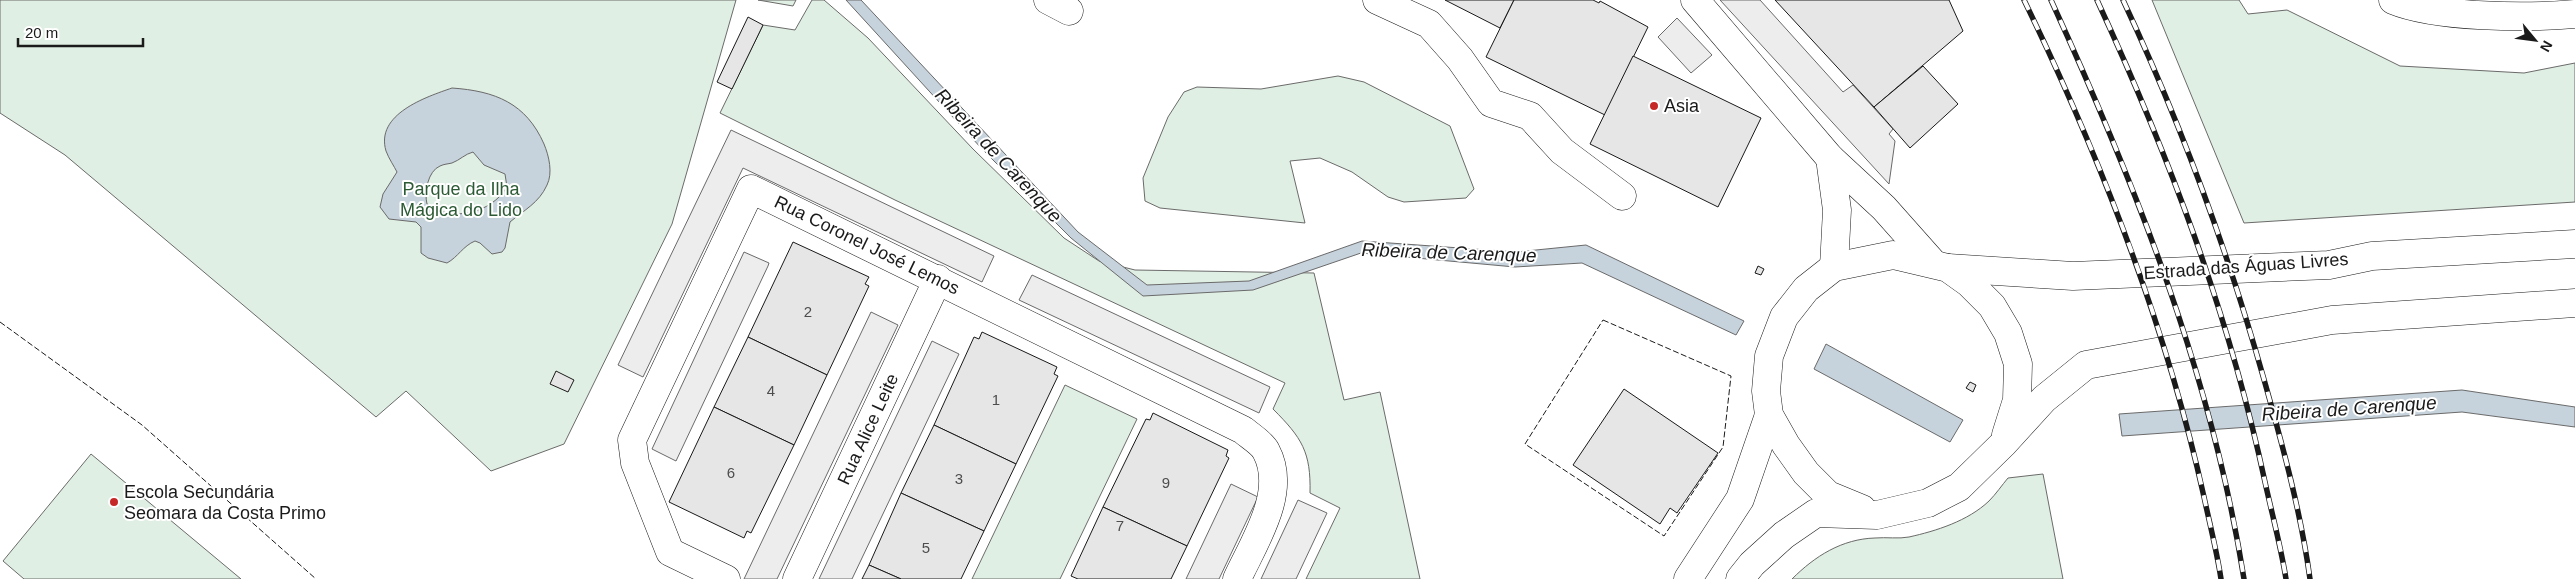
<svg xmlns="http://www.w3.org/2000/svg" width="2575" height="579" viewBox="0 0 2575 579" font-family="Helvetica,sans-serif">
	<rect width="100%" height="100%" fill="#fff"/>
	<g fill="#e0efe3" stroke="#6a6a6a">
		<polygon points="0,0 736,0 672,224 564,444 491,471 406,391 376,417 65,155 0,113"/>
		<polygon points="758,0 796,0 793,6"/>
		<path d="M812,0h12l44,38 105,111 91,89 35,23 36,9 179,3 30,127 36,-8 40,187h-114l34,-71 -30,-15c1,-41 -8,-55 -37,-84l12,-26 -390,-183 -175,-87 43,-88 32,5z"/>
		<polygon points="2152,0 2239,0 2248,14 2287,10 2400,66 2524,73 2575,63 2575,202 2244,223"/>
		<polygon points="1338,76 1364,82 1450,126 1474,189 1466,198 1404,202 1388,197 1352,172 1320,158 1290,161 1305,223 1160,208 1145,201 1143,178 1168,117 1184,92 1197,87 1261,89"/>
		<polygon points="1065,385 1137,419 1060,579 972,579"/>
		<polygon points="91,454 241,579 24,579 3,561"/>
		<path d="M2043,474l20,105h-271c23,-23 50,-40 83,-41 11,-1 24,1 34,-1 27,-6 59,-16 80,-36 7,-7 13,-16 19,-23z"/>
	</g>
	<g fill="#ededed" stroke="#6a6a6a">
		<polygon points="1720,0 1760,0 1843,92 1853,85 1893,129 1889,134 1895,141 1889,184"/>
		<polygon points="1677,18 1712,55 1691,73 1658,37"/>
		<polygon points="731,130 994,256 982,282 743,168 643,377 618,365"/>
		<polygon points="744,252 769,263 768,266 676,461 652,449"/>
		<polygon points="1032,275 1270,387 1259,413 1019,300"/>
		<polygon points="871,312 898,325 777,579 744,579"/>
		<polygon points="932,341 959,354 852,579 819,579"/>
		<polygon points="1231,484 1258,497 1219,579 1186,579"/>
		<polygon points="1298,500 1327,513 1296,579 1261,579"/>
	</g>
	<g fill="#c6d2dc" stroke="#6a6a6a" fill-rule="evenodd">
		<polygon points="846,0 861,0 1078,232 1147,285 1249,281 1362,241 1516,252 1586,245 1744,321 1736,335 1582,263 1515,267 1361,253 1253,290 1143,296 1071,238 982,149"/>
		<path d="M452,88c43,3 74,15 92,56 5,12 9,29 3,41 -8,18 -23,25 -37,37l-5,26 -3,4 -10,2 -12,-11 -5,-2c-12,5 -17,16 -28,22l-19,-5 -7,-5v-26l-5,-5 -27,-3 -9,-12 3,-13 14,-22c-3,-6 -8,-13 -11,-21 -11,-37 40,-54 66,-63zM473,152l11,13 21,9 2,13c-16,26 -54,36 -80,17 -3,-12 1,-33 13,-38 4,-2 8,-2 12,-3 8,-3 13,-9 21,-11z"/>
		<polygon points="1826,344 1963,420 1950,442 1814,369"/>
		<polygon points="2462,390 2575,407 2575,427 2462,412 2122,436 2119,414"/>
	</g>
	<g fill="#e6e6e6" stroke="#1a1a1a">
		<polygon points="1445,0 1514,0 1500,28"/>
		<polygon points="1514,0 1593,0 1599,3 1600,1 1648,27 1605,115 1486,57"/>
		<polygon points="1775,0 1949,0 1963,31 1874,107"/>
		<polygon points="748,17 763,25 732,89 717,82"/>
		<polygon points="1633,56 1761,118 1718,207 1590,144"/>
		<polygon points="1923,66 1958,104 1910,148 1874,107"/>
		<polygon points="793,242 869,277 865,284 869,286 827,375 748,337"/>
		<polygon points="1758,266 1764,269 1761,275 1755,273"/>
		<polygon points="982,332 1057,367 1054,374 1058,376 1016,464 934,425 974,337 979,339"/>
		<polygon points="748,337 827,375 794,445 714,407"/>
		<polygon points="556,371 574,380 568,392 550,384"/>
		<polygon points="1970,382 1976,385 1973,392 1966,388"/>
		<polygon points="1624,389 1718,453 1677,513 1670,508 1660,524 1573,465"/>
		<polygon points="714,407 794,445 751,533 747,531 744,538 669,502"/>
		<polygon points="1153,413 1228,450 1226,456 1229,458 1187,546 1103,507 1146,419 1150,420"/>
		<polygon points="934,425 1016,464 984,531 901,493"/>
		<polygon points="901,493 984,531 961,579 901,579 869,565"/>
		<polygon points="1103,507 1187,546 1171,579 1078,579 1071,576"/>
		<polygon points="869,565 901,579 862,579"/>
	</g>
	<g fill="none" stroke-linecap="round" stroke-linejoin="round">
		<g stroke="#1a1a1a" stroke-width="29">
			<g id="minor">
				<polyline points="1048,0 1069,11"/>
				<polyline points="1377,0 1429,24 1460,59 1491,103 1530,116 1562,151 1622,196"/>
				<polyline points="1695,0 1830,158 1884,208 1932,262"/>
				<path d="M2393,0c43,18 135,18 182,14"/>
				<polyline points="1830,158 1837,210 1834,267"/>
				<polyline points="1948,268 2073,276 2329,265 2372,256 2575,244"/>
				<polyline points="1862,509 1828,495 1806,473 1786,445 1769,415 1766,391 1769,356 1784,317 1806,289 1834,267 1893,255 1948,268 1969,283 1992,306 2008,333 2018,364 2017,400 2006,435"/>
				<path d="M726,579l-56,-27 -35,-89 -3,-23 119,-251 492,241c7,6 19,13 23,21 22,41 -12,91 -29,128"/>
				<polyline points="797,579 938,279"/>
				<polyline points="1688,579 1740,499 1769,415"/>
				<polyline points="1740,579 1752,564 1784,535 1816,513 1877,515 1928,503 1959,487 2003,444 2044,399 2086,365 2332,320 2575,303"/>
			</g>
		</g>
		<use href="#minor" stroke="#fff" stroke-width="28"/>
		<g stroke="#1a1a1a" stroke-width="5.5">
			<g id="rail">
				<path d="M2024,0c77,159 142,325 180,497 6,28 13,55 17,82"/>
				<path d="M2051,0c85,186 161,376 193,579"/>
				<path d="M2097,0c72,156 132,314 168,482 7,32 16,65 21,97"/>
				<path d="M2123,0c58,124 105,251 142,383 18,64 36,130 45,196"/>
			</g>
		</g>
		<use href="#rail" stroke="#fff" stroke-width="4" stroke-dasharray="11" stroke-linecap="butt"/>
		<g stroke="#1a1a1a" stroke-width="1" stroke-dasharray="6 2.5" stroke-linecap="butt">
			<polygon points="1603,320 1731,376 1723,447 1664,536 1525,444"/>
			<polyline points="0,322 142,425 316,579"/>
		</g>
	</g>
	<g fill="#c62828" stroke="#fff" stroke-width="2">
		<circle cx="1654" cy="106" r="5"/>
		<circle cx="114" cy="502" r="5"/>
	</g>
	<g text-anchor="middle" stroke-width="4" stroke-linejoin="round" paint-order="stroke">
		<g font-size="15" fill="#4d4d4d">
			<text x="808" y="317">2</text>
			<text x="771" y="396">4</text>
			<text x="996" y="405">1</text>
			<text x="731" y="478">6</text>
			<text x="959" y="484">3</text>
			<text x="1166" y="488">9</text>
			<text x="1120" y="531">7</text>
			<text x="926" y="553">5</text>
		</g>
		<g font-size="18" fill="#1a1a1a" stroke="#fff" text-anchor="start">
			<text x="1664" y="112">Asia</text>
			<text x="124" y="498">Escola Secundária<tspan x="124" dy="21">Seomara da Costa Primo</tspan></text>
		</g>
		<g font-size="18" fill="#2b5a34" stroke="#fff">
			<text x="461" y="195">Parque da Ilha<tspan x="461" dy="21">Mágica do Lido</tspan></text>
		</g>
		<g font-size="18" fill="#1a1a1a" stroke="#fff">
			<text transform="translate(867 245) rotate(26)" y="6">Rua Coronel José Lemos</text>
			<text transform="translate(2246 266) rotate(-4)" y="6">Estrada das Águas Livres</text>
			<text transform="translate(868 429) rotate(-65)" y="6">Rua Alice Leite</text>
		</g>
		<g font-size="19" font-style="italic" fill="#1a1a1a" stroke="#fff">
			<text transform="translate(999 155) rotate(47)" y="7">Ribeira de Carenque</text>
			<text transform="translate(1449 252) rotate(2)" y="7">Ribeira de Carenque</text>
			<text transform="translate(2349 408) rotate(-4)" y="7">Ribeira de Carenque</text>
		</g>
	</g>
	<g transform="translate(2535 40) rotate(119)" stroke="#ffffff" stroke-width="4" paint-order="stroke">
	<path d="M0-4L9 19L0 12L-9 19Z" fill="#1a1a1a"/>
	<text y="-8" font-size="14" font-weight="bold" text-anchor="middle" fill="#1a1a1a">N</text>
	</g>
	<path d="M18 38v8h125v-8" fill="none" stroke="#1a1a1a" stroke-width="2.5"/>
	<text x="25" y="38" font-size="15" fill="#1a1a1a" stroke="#ffffff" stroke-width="4" paint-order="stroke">20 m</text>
</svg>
